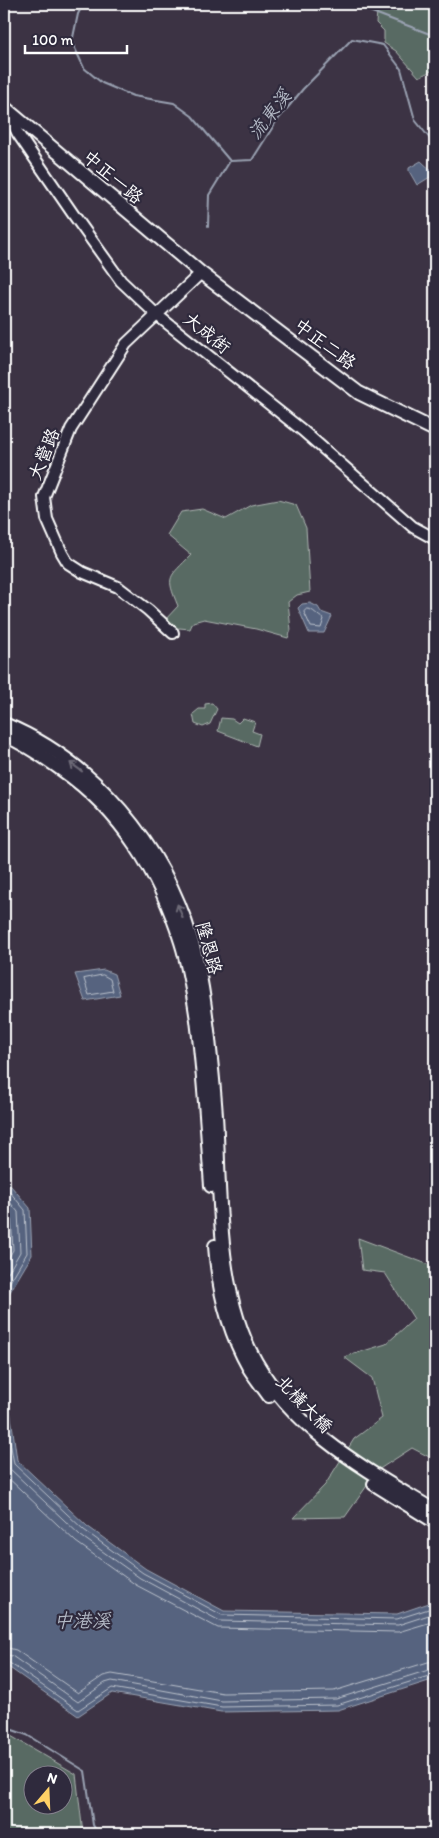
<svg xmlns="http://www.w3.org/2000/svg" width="439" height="1838" viewBox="0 0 439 1838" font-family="Itim,'LXGW WenKai TC',sans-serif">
	<rect width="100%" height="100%" fill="#3c3344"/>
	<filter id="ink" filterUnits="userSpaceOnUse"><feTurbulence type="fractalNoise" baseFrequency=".02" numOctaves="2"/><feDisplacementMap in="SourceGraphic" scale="10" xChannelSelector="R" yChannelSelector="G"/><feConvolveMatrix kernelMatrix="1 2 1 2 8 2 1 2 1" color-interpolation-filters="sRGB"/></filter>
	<g filter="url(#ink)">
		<g fill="#596b63" stroke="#acb5b1" fill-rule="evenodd">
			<polygon points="387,4 435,4 435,69 419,77 396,51 384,43 384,31 376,23 377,12"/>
			<path d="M278,500l18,5 10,23 4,64 -13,3 -9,7 3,28 -3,8 -32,-9 -52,-10 -11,3 -3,7 -11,-1 -5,3 -10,-10 14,-15c-13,-31 -9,-28 13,-51l-24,-20 14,-23 21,-3 24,10 25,-14z"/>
			<polygon points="212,703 217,709 210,724 203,727 195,724 193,714 199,709 205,709 205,704"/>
			<polygon points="221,718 232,719 238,723 243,718 255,722 252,731 260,734 257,746 218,731"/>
			<polygon points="358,1238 435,1267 435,1460 412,1448 378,1470 345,1517 293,1518 325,1485 354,1439 382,1418 372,1378 344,1357 386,1344 414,1319 385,1273 362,1270"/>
			<path d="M4,1732l72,42 7,60h-79zM32,1776h30v30h-30z"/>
		</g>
		<g fill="#56647f" stroke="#9aa2b2">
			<polygon points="421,161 435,174 417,185 409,171 409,168"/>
			<polygon points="310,603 318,607 321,612 332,616 324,633 309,633 298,608 302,604"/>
			<polygon points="104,970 114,974 120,995 85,1001 75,974"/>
			<polygon points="4,1178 30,1208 32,1255 4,1302"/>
			<polygon points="4,1366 17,1460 87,1526 146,1569 224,1611 397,1614 435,1601 435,1679 338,1710 221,1712 112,1693 78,1716 4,1664"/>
		</g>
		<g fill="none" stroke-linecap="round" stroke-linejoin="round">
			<g stroke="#bbc1cc" stroke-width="1">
				<path d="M307,609c7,0 10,7 17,10l-3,9 -10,-1 -7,-15z"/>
				<polygon points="103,975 110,979 113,991 89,995 84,979"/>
				<polyline points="4,1185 25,1210 27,1253 4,1292"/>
				<polyline points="4,1195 18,1212 20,1252 4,1280"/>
				<polyline points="4,1207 11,1216 13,1250 4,1266"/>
				<polyline points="4,1407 14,1464 84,1530 143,1573 222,1615 397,1619 435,1607"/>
				<polyline points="4,1449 6,1463 9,1468 81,1536 140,1578 220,1621 398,1625 435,1613"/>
				<polyline points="4,1474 76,1542 136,1585 218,1628 398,1632 435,1621"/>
				<polyline points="4,1647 16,1650 78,1693 103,1676 112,1674 223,1693 334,1691 428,1662 435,1661"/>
				<polyline points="4,1654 12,1656 78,1702 105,1683 112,1681 222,1701 336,1699 435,1668"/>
				<polyline points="4,1661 8,1662 78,1710 112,1688 222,1707 337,1705 435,1674"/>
			</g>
			<g stroke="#9aa2b2" stroke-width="2">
				<polyline points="83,4 78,14 72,42 84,68 102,83 133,96 174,103 192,116 230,161 252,160 276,122 303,89 352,39 383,45 401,69 415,120 435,145"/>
				<polyline points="351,4 435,36"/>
				<polyline points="208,226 209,195 230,161"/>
				<polyline points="4,1727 27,1735 85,1771 93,1825 98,1834"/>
			</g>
			<g stroke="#fff" stroke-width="14">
				<g id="minor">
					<polyline points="7,112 18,134 73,214 121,281 157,315 302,430 413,527 435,539"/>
					<polyline points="173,633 148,610 118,587 82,572 68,563 62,553 47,519 44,497 71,429 126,344 201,273"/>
				</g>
			</g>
			<g stroke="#fff" stroke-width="16">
				<g id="major">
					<polyline points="4,107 201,273 359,393 435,430"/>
					<path d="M4,724c90,37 160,122 187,215 10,33 14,67 18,100 3,32 7,64 8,96 3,72 2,163 39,227 42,72 110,107 179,149"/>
					<path d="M4,735c21,9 40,22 58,35 59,41 98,104 119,172 8,25 12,52 16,78 7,55 10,110 14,166"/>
					<path d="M215,1246c3,42 13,85 34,122 6,10 14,19 20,28"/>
					<polyline points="374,1484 435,1522"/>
				</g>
			</g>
			<use href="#minor" stroke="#2f2a3d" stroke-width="10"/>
			<use href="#major" stroke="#2f2a3d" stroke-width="12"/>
		</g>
		<defs><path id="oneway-shaft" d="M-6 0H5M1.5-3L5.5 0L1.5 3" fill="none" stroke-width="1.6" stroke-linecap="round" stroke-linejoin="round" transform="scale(1.25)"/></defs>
		<g stroke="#6d6a77">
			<use href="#oneway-shaft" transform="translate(76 767) rotate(-144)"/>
			<use href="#oneway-shaft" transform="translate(180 911) rotate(-111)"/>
		</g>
	</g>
	<g text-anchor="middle" stroke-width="4.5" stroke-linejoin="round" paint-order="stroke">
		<g font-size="18" fill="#fff" stroke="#2f2a3d">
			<text transform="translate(113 177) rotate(40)" y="6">中正一路</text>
			<text transform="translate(207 333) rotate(39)" y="6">大成街</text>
			<text transform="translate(325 344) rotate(37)" y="6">中正二路</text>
			<text transform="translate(44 454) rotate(-68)" y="6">大營路</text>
			<text transform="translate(209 948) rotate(75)" y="6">隆恩路</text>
			<text transform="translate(304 1404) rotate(46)" y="6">北橫大橋</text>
		</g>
		<g font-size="19" font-style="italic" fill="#b3b9c5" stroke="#2f2a3d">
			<text transform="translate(269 114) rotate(-52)" y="7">流東溪</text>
			<text x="82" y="1627">中港溪</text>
		</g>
	</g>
	<rect width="439" height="1838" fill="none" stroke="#2f2a3d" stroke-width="20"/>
	<rect x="10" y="10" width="419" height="1818" fill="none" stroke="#fff" stroke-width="2" filter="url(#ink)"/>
	<g transform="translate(48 1790) rotate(19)"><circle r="24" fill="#2f2a3d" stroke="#827f8b"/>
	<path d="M0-4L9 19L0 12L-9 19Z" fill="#ffd166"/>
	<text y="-8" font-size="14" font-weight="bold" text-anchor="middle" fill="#ffffff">N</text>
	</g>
	<path d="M25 45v8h102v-8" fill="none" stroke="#ffffff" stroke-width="2.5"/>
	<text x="32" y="45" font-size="15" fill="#ffffff" stroke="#2f2a3d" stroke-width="4" paint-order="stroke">100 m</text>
</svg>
